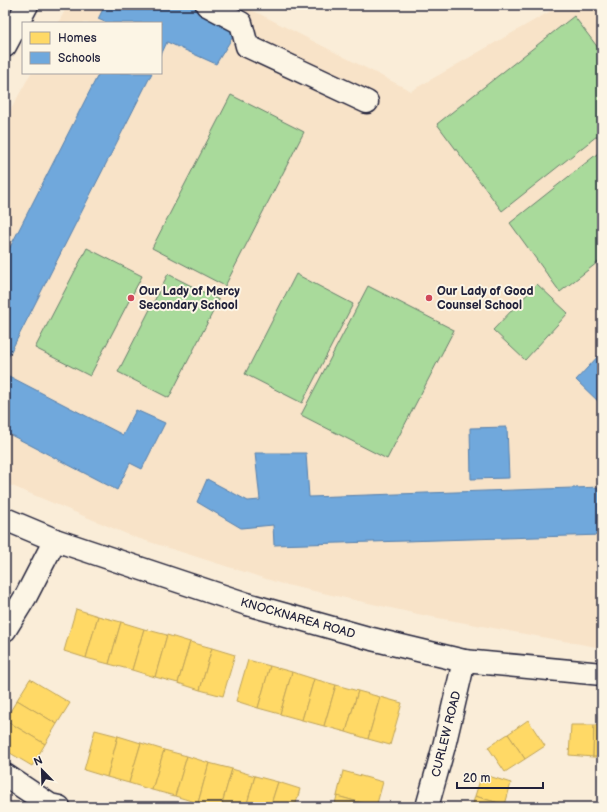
<svg xmlns="http://www.w3.org/2000/svg" width="607" height="812" viewBox="0 0 607 812" font-family="'Balsamiq Sans',sans-serif">
	<rect width="100%" height="100%" fill="#faedd8"/>
	<filter id="ink" filterUnits="userSpaceOnUse"><feTurbulence type="fractalNoise" baseFrequency=".025" numOctaves="2"/><feDisplacementMap in="SourceGraphic" scale="8" xChannelSelector="R" yChannelSelector="G"/><feConvolveMatrix kernelMatrix="1 2 1 2 8 2 1 2 1" color-interpolation-filters="sRGB"/></filter>
	<g filter="url(#ink)">
		<polygon fill="#f8e3c8" points="68,5 242,5 411,91 561,5 602,5 602,648 427,616 282,584 134,537 5,483 5,120 31,73 161,73 161,23 58,23"/>
		<g fill="#a9da9b" stroke="#667e6b">
			<polygon points="574,16 602,53 602,132 502,211 437,124"/>
			<polygon points="231,95 304,132 225,286 152,248"/>
			<polygon points="602,150 602,259 560,292 510,223"/>
			<polygon points="87,248 142,276 90,376 35,348"/>
			<polygon points="168,274 219,300 169,398 118,372"/>
			<polygon points="296,274 353,304 302,403 245,374"/>
			<polygon points="537,284 568,313 525,360 493,330"/>
			<polygon points="368,286 454,330 387,459 301,415"/>
		</g>
		<g fill="#ffd966" stroke="#bda259">
			<polygon points="76,609 98,616 86,658 64,651"/>
			<polygon points="98,616 121,622 109,664 86,658"/>
			<polygon points="121,622 144,629 132,670 109,664"/>
			<polygon points="144,629 167,635 155,677 132,670"/>
			<polygon points="167,635 190,642 178,683 155,677"/>
			<polygon points="190,642 212,648 200,690 178,683"/>
			<polygon points="212,648 235,655 223,696 200,690"/>
			<polygon points="248,660 270,666 258,708 236,701"/>
			<polygon points="270,666 292,672 280,714 258,708"/>
			<polygon points="292,672 314,679 302,720 280,714"/>
			<polygon points="30,679 70,703 57,724 17,700"/>
			<polygon points="314,679 336,685 324,726 302,720"/>
			<polygon points="336,685 358,691 346,732 324,726"/>
			<polygon points="358,691 380,697 368,739 346,732"/>
			<polygon points="380,697 402,703 390,745 368,739"/>
			<polygon points="17,700 57,724 45,744 5,720"/>
			<polygon points="5,720 45,744 32,766 5,750"/>
			<polygon points="528,720 545,746 525,759 508,734"/>
			<polygon points="571,725 594,725 593,757 569,755"/>
			<polygon points="594,725 602,725 602,757 593,757"/>
			<polygon points="95,730 118,736 107,777 84,770"/>
			<polygon points="508,734 525,759 505,772 488,747"/>
			<polygon points="118,736 141,743 129,783 107,777"/>
			<polygon points="141,743 164,750 152,790 129,783"/>
			<polygon points="164,750 187,756 175,796 152,790"/>
			<polygon points="187,756 209,763 198,803 175,796"/>
			<polygon points="209,763 232,769 221,807 212,807 198,803"/>
			<polygon points="232,769 255,776 246,807 221,807"/>
			<polygon points="343,771 383,782 376,807 337,796"/>
			<polygon points="482,774 511,783 505,805 475,796"/>
			<polygon points="255,776 278,782 270,807 246,807"/>
			<polygon points="278,782 300,789 295,807 270,807"/>
			<polygon points="337,796 376,807 334,807"/>
			<polygon points="475,796 505,805 504,807 472,807"/>
		</g>
		<g fill="#6fa8dc" stroke="#5880ac">
			<polygon points="105,5 193,5 237,30 216,64 167,42 161,55 161,23 107,23 98,19"/>
			<polygon points="99,73 152,73 5,363 5,257"/>
			<polygon points="602,352 602,405 576,380"/>
			<polygon points="5,374 123,435 136,410 165,423 142,469 130,463 117,490 7,433 5,436"/>
			<polygon points="507,427 509,478 471,479 470,428"/>
			<polygon points="255,453 306,453 309,497 602,487 602,535 274,545 273,525 241,528 197,502 207,479 248,501 260,500"/>
		</g>
		<g fill="none" stroke-linecap="round" stroke-linejoin="round">
			<g stroke="#22223b" stroke-width="25">
				<g id="minor">
					<polyline points="207,5 241,23 247,46 367,102"/>
					<polyline points="5,46 27,5"/>
					<polyline points="5,519 55,540 247,604 372,639 464,661 602,674"/>
					<polyline points="5,630 26,596 55,540"/>
					<polyline points="5,775 50,805 59,807"/>
					<polyline points="427,807 444,746 464,661"/>
				</g>
			</g>
			<use href="#minor" stroke="#fcf5e5" stroke-width="22"/>
		</g>
	</g>
	<g fill="#d1495b" stroke="#fcf5e5" stroke-width="1.5">
		<circle cx="131" cy="298" r="4"/>
		<circle cx="429" cy="298" r="4"/>
	</g>
	<g text-anchor="middle" stroke-width="4" stroke-linejoin="round" paint-order="stroke">
		<g font-size="12" font-weight="bold" fill="#22223b" stroke="#fcf5e5" text-anchor="start">
			<text x="139" y="295">Our Lady of Mercy<tspan x="139" dy="14">Secondary School</tspan></text>
			<text x="437" y="295">Our Lady of Good<tspan x="437" dy="14">Counsel School</tspan></text>
		</g>
		<g font-size="12" fill="#22223b" stroke="#fcf5e5">
			<text transform="translate(298 618) rotate(16)" y="4">KNOCKNAREA ROAD</text>
			<text transform="translate(446 734) rotate(-76)" y="4">CURLEW ROAD</text>
		</g>
	</g>
	<rect width="607" height="812" fill="none" stroke="#fcf5e5" stroke-width="20"/>
	<rect x="10" y="10" width="587" height="792" fill="none" stroke="#22223b" stroke-width="1.5" filter="url(#ink)"/>
	<rect x="22" y="22" width="140" height="52" fill="#fcf5e5" stroke="#a5a1a1"/>
	<rect x="30" y="32" width="20" height="12" fill="#ffd966" stroke="#a5a1a1"/>
	<text x="58" y="42" font-size="12" fill="#22223b">Homes</text>
	<rect x="30" y="52" width="20" height="12" fill="#6fa8dc" stroke="#a5a1a1"/>
	<text x="58" y="62" font-size="12" fill="#22223b">Schools</text>
	<g transform="translate(42 770) rotate(337)" stroke="#fcf5e5" stroke-width="3" paint-order="stroke">
	<path d="M0-3L7 15L0 10L-7 15Z" fill="#22223b"/>
	<text y="-6" font-size="11" font-weight="bold" text-anchor="middle" fill="#22223b">N</text>
	</g>
	<path d="M457 782v6h86v-6" fill="none" stroke="#22223b" stroke-width="2"/>
	<text x="463" y="782" font-size="12" fill="#22223b" stroke="#fcf5e5" stroke-width="3" paint-order="stroke">20 m</text>
</svg>
